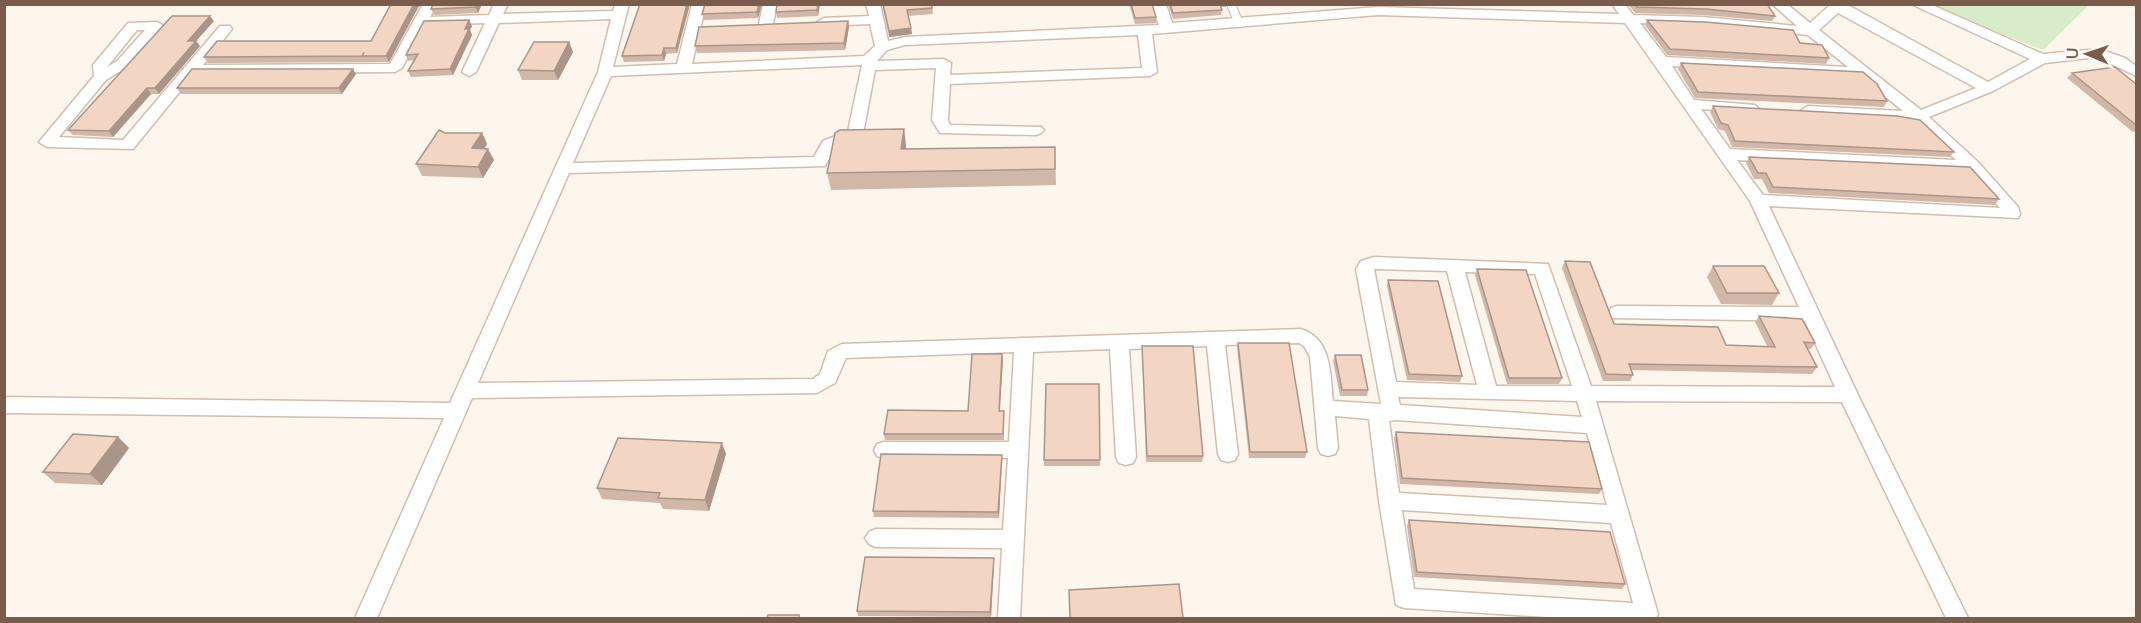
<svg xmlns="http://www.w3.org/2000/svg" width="2141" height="623" viewBox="0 0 2141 623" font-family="'Nunito Sans',sans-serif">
	<rect width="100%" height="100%" fill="#fdf6ec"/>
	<polygon fill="#d8ecc9" points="1926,5 2089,5 2043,50"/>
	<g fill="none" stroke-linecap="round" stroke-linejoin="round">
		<g stroke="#d1beb0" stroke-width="10">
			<polyline id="service" points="1231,4 1238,21"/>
		</g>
		<g stroke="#d1beb0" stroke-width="3">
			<g id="minor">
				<path d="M423,4h14l-7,13 59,-2 5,-11h14l-5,10 110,-3 2,-7h14l-16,63 64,-3 15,-60h14l-14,60 172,-8 11,-10 -5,-22 -46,2 -7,-4 7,-4 45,-2 -3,-12h14l8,37 17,-4 254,-12 -7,-21h14l6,19 206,-16 241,7 -7,-10h13l8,11 70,2 94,9 -25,-22h15l23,19 21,-19h15l142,78 42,-23 -119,-55h19l113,50 56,-5 26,9 11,8v10l-39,-19 -52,6 -52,28 -64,26 49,45 40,45 2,7 -2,4 -249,-12 89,189 110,223h-22l-104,-216 -246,-1 62,213 -2,4h-92l-160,-10 -8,-3 -17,-104 -10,-82 -34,-3 3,32 -3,6 -7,2 -7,-2 -3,-6 -8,-91 -6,-11 -5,-3 -74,2 13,109 -3,6 -7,2 -7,-2 -3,-6 -11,-108 -78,3 7,108 -3,6 -7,2 -7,-2 -3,-6 -6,-108 -77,3 -13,266h-22l4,-70 -126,-1 -7,-3 -4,-6 4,-6 7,-3 127,1 5,-72h-124l-7,-2 -3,-6 3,-6 7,-2h125l5,-90 -168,6 -11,25 -18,10 -345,5 -95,220h-22l89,-200 -440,-5v-16l446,6 148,-331 13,-53 -112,4 -23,49 -7,4 -7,-4 23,-49 -60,2 -23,43 -7,4 -200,1 -62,76 -86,-2 -8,-5 55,-66 -1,-11 35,-42 29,-1 7,4 -37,41 -21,13 -47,57 64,3 97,-114h10l2,3 -29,36 187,-1zM1838,13l138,75 -55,22 -102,-80zM1378,15l247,8 125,178 49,106 -182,-1 -6,2 -3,5 3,5 194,3 30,66 -244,-1 -43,-122 -174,-7 -13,4 -5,8 25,135 -48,-3c-3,-28 -1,-62 -32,-72l-459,15 -14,7 -8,23 -7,5 -335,4 91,-210 256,-7 10,-18 28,-14 12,-64 61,-2 -4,52 8,13 96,2 5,-2 3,-3 -3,-3 -91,-2 -2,-5 2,-36 200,-8 7,-4 -5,-38zM1640,23l63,2 105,10 40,32 -182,-10zM137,30h8l-28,31 -10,6zM1138,35l4,33 -192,7 1,-12 -7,-4 -67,2 10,-11 18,-5zM862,65l-14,66 -25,10 -9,16 -241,6 38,-87zM1672,66l188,10 43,35 -95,-5 -8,5 8,5 107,5 41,39 -226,-11 -29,-40 49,4 5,-2 3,-3 -3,-3 -61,-5zM1737,160l230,11 33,37 -237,-13zM1374,269l73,2 30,114 -81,-3zM1465,272l70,2 37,112h-76zM1398,397l179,4 5,16 -182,-12zM1396,420l191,13 20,72 -208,-12 -10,-72zM1402,510l209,13 22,80 -219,-14z"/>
				<polygon points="763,4 777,4 773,24 766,28 759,24"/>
			</g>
		</g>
		<use href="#service" stroke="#fff" stroke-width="8"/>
		<use href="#minor" fill="#fff" fill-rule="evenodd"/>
	</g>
	<g fill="#d1b7a8">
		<polygon points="391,4 420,4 389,62 208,63 204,57 371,41"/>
		<polygon points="482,4 478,13 434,15 431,9"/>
		<polygon points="640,4 690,4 677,53 666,54 664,61 624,62 622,56"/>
		<polygon points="762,4 758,18 704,20 702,14"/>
		<polygon points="777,4 820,4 818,16 777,18 776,12"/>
		<polygon points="882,4 932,4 933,14 908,16 912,34 889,37"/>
		<polygon points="1129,4 1152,4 1156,17 1156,23 1135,24"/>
		<polygon points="1168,4 1226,4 1226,7 1221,7 1222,10 1221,15 1173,19"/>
		<polygon points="1237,4 1256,4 1238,6"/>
		<polygon points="1306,4 1357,4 1307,6"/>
		<polygon points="1628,4 1767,4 1775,16 1772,21 1703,15 1635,13"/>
		<polygon points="469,20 472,26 470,30 472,35 453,75 411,77 408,71 414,60 408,61 406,55"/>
		<polygon points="1647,20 1800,43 1829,58 1826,64 1667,55 1645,25"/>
		<polygon points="214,21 196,41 200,46 159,94 151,94 113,137 73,135 68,130"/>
		<polygon points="848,21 849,27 845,50 697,53 695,46"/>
		<polygon points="569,42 573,52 558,80 522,80 518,70"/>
		<polygon points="1681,63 1887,101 1884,107 1695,98 1678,69"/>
		<polygon points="2072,73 2136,84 2136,131 2133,132 2067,78"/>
		<polygon points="356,74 342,94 181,94 177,88"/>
		<polygon points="1713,106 1954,152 1950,157 1732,147 1725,131 1718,129 1710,112"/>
		<polygon points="904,129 906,149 1055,147 1056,185 831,190 827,173"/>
		<polygon points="445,133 482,133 487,144 484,149 494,160 483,178 422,176 416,164"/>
		<polygon points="1749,157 1999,199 1995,205 1769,193 1762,179 1754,179 1746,163"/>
		<polygon points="1565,261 1614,324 1726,345 1767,346 1755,322 1759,316 1815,343 1811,349 1807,349 1817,367 1812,374 1631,370 1633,375 1630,381 1603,381 1562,268"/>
		<polygon points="1713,266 1779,293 1772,305 1721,304 1707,277"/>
		<polygon points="1477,269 1562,378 1559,384 1507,384 1475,275"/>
		<polygon points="1388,280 1462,376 1460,382 1407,380 1387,286"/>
		<polygon points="1238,343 1307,452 1305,458 1249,458 1237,348"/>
		<polygon points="1142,346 1203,456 1202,462 1146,462"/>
		<polygon points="1335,355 1368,390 1367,396 1340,396 1333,361"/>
		<polygon points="1003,360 1000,411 1004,411 1004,440 885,440 884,434 968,411"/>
		<polygon points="1099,384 1100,466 1044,466 1044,460"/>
		<polygon points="1396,432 1602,489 1599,494 1400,484 1394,438"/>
		<polygon points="118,437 129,448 102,485 55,483 43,472"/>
		<polygon points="726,454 709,511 663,509 660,503 602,499 597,488"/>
		<polygon points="1002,455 999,518 874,517 873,511"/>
		<polygon points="1409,520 1625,584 1622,589 1414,577 1407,526"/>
		<polygon points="994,563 991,617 858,616 857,611"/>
	</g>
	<g fill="#aa9588">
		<polygon points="414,4 420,4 389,62 386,56"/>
		<polygon points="477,4 482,4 478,13 475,7"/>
		<polygon points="687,4 690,4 677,53 676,48"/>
		<polygon points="759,4 762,4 758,18 757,12"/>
		<polygon points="818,4 820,4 818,16 817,10"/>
		<polygon points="210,16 214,21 196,41 200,46 159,94 155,88 188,41"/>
		<polygon points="469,20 472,26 470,30 472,35 453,75 450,69"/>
		<polygon points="848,21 849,27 845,50 844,43"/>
		<polygon points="911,28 912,34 889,37 889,31"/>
		<polygon points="569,42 573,52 558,80 554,71"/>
		<polygon points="664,48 666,54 664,61 662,55"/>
		<polygon points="353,69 356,74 342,94 339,88"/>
		<polygon points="147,88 151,94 113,137 109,131"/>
		<polygon points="904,129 906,146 904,165 901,149"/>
		<polygon points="482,133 487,144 478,160 472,148"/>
		<polygon points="488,149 494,160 483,178 478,167"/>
		<polygon points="1002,354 1003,360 999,416 999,411"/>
		<polygon points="118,437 129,448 102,485 90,474"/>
		<polygon points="722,443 726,454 709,511 705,500"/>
		<polygon points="1002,455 1002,460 999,518 998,512"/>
		<polygon points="994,558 994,563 991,617 990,612"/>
	</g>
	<g fill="#f3d5c3" stroke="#aa9588" stroke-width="1.5">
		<polygon points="391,4 414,4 386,56 362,56 364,52 362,56 204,57 217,41 371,41"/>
		<polygon points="433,4 477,4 475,7 431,9"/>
		<polygon points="640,4 687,4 676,48 664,48 662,55 622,56"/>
		<polygon points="705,4 759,4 757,12 702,14"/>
		<polygon points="777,4 818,4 817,10 776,12"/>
		<polygon points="883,4 932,4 932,8 907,10 911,28 889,31"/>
		<polygon points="1131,4 1152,4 1156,17 1135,18"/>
		<polygon points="1170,4 1220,4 1222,10 1173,13"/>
		<polygon points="1635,4 1767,4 1775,16 1706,9 1637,7"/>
		<polygon points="172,16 210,16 188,41 196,41 155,88 147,88 109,131 68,130"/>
		<polygon points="469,20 465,29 469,29 450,69 408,71 418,54 406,55 424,21"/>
		<polygon points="1647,20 1705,22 1793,30 1800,43 1822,45 1829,58 1670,49"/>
		<polygon points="848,21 844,43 695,46 699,27"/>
		<polygon points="534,42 569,42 554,71 518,70"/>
		<polygon points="1681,63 1863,72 1877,84 1887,101 1698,92"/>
		<polygon points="2115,67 2136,84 2136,125 2072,73"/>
		<polygon points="192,69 353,69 339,88 177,88"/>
		<polygon points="1713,106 1897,116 1920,120 1954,152 1735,141 1728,125 1721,123"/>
		<polygon points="904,129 901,149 1055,147 1055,169 827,173 835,133 840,130"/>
		<polygon points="439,130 445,133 482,133 472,148 488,149 478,167 416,164"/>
		<polygon points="1749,157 1970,167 1999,199 1773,187 1766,173 1758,173"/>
		<polygon points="1565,261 1590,262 1614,324 1718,327 1726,345 1775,347 1759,316 1802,319 1815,343 1804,342 1817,367 1629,364 1633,375 1606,374"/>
		<polygon points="1713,266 1764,266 1779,293 1727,293"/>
		<polygon points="1477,269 1526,270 1562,378 1509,378"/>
		<polygon points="1388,280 1438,281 1462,376 1409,374"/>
		<polygon points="1238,343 1289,343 1307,452 1250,452"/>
		<polygon points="1142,346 1193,346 1203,456 1147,456"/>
		<polygon points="972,354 1002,354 999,411 1004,411 1003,434 884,434 888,410 968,411"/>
		<polygon points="1335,355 1361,355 1368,390 1342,390"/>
		<polygon points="1046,384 1099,384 1100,460 1044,460"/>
		<polygon points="1396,432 1589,442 1602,489 1402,478"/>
		<polygon points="73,434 118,437 90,474 43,472"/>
		<polygon points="618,438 722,443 705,500 658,498 660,493 597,488"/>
		<polygon points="881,454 1002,455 998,512 873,511"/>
		<polygon points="1409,520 1610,532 1625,584 1417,572"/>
		<polygon points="865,557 994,558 990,612 857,611"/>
		<polygon points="1179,584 1183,618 1070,618 1069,590"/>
		<polygon points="768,615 799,615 799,618 767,618"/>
	</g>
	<rect width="2141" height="623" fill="none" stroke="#7a5c4d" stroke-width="12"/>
	<g transform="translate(2087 54) rotate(272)" stroke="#fffaf3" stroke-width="4.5" paint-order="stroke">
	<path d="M0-4.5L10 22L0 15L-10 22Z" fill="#7a5c4d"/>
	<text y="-9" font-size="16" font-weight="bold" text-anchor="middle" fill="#7a5c4d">U</text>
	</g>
</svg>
